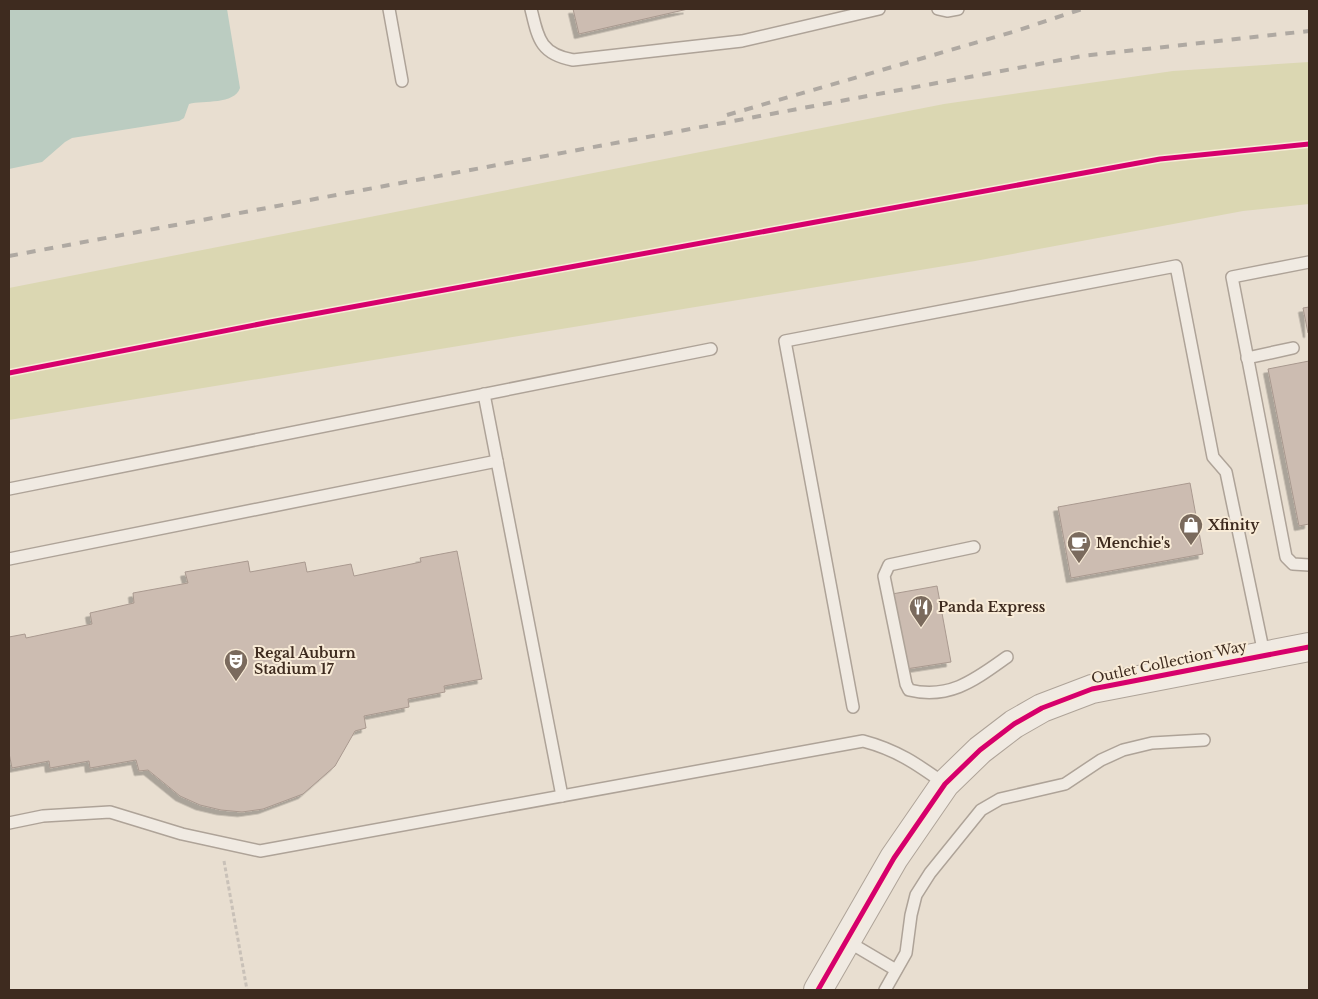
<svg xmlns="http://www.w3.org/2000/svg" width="1318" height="999" viewBox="0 0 1318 999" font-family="'Libre Baskerville',serif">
	<defs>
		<filter id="shadow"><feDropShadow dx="-4.5" dy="4.5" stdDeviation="0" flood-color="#0004"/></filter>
	</defs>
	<rect width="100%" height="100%" fill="#e8ded0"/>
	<polygon fill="#dbd7b2" points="1309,62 1309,204 1243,211 975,261 9,420 9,288 944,104 1173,71"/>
	<path fill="#bbccc1" d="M9,9h218l13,79c-6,17 -36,12 -51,16l-5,14 -5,3 -107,17 -7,4 -23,20 -33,7z"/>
	<g fill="#ccbcb1" stroke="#a9998f" filter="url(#shadow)">
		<polygon points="573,9 688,9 579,34"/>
		<polygon points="1309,307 1309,333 1308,333 1303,308"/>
		<polygon points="1309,361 1309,524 1299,526 1268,369"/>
		<polygon points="1190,483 1203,554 1071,578 1058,507"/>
		<polygon points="457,551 482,679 444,686 445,692 408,699 409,707 364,716 366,728 355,731 335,766 303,794 263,809 242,812 221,810 200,805 180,796 148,770 139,771 136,760 90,768 89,761 50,768 49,761 12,768 9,753 9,637 25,634 26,638 92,624 90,613 134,603 133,593 188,583 185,572 248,561 250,572 305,562 307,572 351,564 354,576 421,562 420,558"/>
		<polygon points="937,586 951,662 906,669 892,594"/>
	</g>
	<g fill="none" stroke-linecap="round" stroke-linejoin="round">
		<g stroke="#aea398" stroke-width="14">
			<g id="service">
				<polyline points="389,9 402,81"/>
				<path d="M531,9c7,29 9,45 42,51l169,-19 137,-32"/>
				<polyline points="938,9 947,11 958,9"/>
				<polyline points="1309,262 1232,277 1286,557 1293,564 1309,565"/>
				<polyline points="1247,358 1293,348"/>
				<polyline points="484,394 562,796"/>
				<polyline points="9,489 711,349"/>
				<path d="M974,547l-85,18 -5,11 22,108 3,6c41,10 67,-11 98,-33"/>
				<polyline points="9,559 497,461"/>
				<polyline points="853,707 785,341 1176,266 1213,457 1226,472 1264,654"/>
				<path d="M9,823l34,-7 67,-4 72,22 78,17 603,-110c34,9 54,23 82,43"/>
				<polyline points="847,941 896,970"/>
				<polyline points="885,990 906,953 911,915 916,895 930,873 981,810 1000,799 1065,784 1101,760 1123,750 1152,743 1204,740"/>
			</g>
		</g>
		<g stroke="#aea398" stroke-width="30">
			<polyline id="tertiary" points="818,990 894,858 945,784 980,750 1014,724 1042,708 1092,689 1309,647"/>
		</g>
		<polyline stroke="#c9c1b8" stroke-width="3" stroke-dasharray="4 2.5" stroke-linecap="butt" points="224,861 247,990"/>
		<use href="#service" stroke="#f0eae2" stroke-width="11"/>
		<use href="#tertiary" stroke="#f0eae2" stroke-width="28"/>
		<g stroke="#afa9a2" stroke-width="4" stroke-dasharray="9 9" stroke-linecap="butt">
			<polyline points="727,115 1016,31 1082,9"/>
			<polyline points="9,256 1082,56 1309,31"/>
		</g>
		<g stroke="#f8ebd7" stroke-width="8">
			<g id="cycleway">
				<polyline points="9,373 270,322 1160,159 1309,144"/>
				<polyline points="818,990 894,858 945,784 980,750 1014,724 1042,708 1092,689 1309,647"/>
			</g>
		</g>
		<use href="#cycleway" stroke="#d6006c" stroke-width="5"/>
	</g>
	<defs>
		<g id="shop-pin" transform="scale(1.25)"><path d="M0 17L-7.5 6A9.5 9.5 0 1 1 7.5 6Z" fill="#7a6a5d" stroke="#f8ebd7"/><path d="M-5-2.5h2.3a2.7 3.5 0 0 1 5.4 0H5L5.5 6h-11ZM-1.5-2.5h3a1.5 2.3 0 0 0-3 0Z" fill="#fff"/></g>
		<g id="cafe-pin" transform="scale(1.25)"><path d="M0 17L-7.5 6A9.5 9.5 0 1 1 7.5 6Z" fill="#7a6a5d" stroke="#f8ebd7"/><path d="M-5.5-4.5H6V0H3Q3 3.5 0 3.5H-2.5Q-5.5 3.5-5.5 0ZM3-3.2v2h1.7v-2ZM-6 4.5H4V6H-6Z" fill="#fff"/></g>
		<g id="restaurant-pin" transform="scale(1.25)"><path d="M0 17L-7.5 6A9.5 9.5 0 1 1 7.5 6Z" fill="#7a6a5d" stroke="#f8ebd7"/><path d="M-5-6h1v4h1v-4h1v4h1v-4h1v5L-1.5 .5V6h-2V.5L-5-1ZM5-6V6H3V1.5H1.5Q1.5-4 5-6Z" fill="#fff"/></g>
		<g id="theatre-pin" transform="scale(1.25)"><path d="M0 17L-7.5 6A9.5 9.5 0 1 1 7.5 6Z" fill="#7a6a5d" stroke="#f8ebd7"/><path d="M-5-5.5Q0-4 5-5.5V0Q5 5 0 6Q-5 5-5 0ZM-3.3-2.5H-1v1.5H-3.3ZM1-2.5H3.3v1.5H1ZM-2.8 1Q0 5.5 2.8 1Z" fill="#fff"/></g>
	</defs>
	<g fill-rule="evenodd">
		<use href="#shop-pin" x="1191" y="525"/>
		<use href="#cafe-pin" x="1079" y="543"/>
		<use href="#restaurant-pin" x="921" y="607"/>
		<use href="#theatre-pin" x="236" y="661"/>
	</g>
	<g text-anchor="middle" stroke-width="4" stroke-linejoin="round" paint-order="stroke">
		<g font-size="14" font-weight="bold" fill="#3e2b1f" stroke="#f8ebd7" text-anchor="start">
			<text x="1208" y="530">Xfinity</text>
			<text x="1096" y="548">Menchie's</text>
			<text x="938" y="612">Panda Express</text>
			<text x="254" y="658">Regal Auburn<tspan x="254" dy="16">Stadium 17</tspan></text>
		</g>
		<g font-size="14" fill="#3e2b1f" stroke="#f8ebd7">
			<text transform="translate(1169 662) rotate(-12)" y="5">Outlet Collection Way</text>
		</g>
	</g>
	<rect width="1318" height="999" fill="none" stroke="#3e2b1f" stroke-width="20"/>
</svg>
